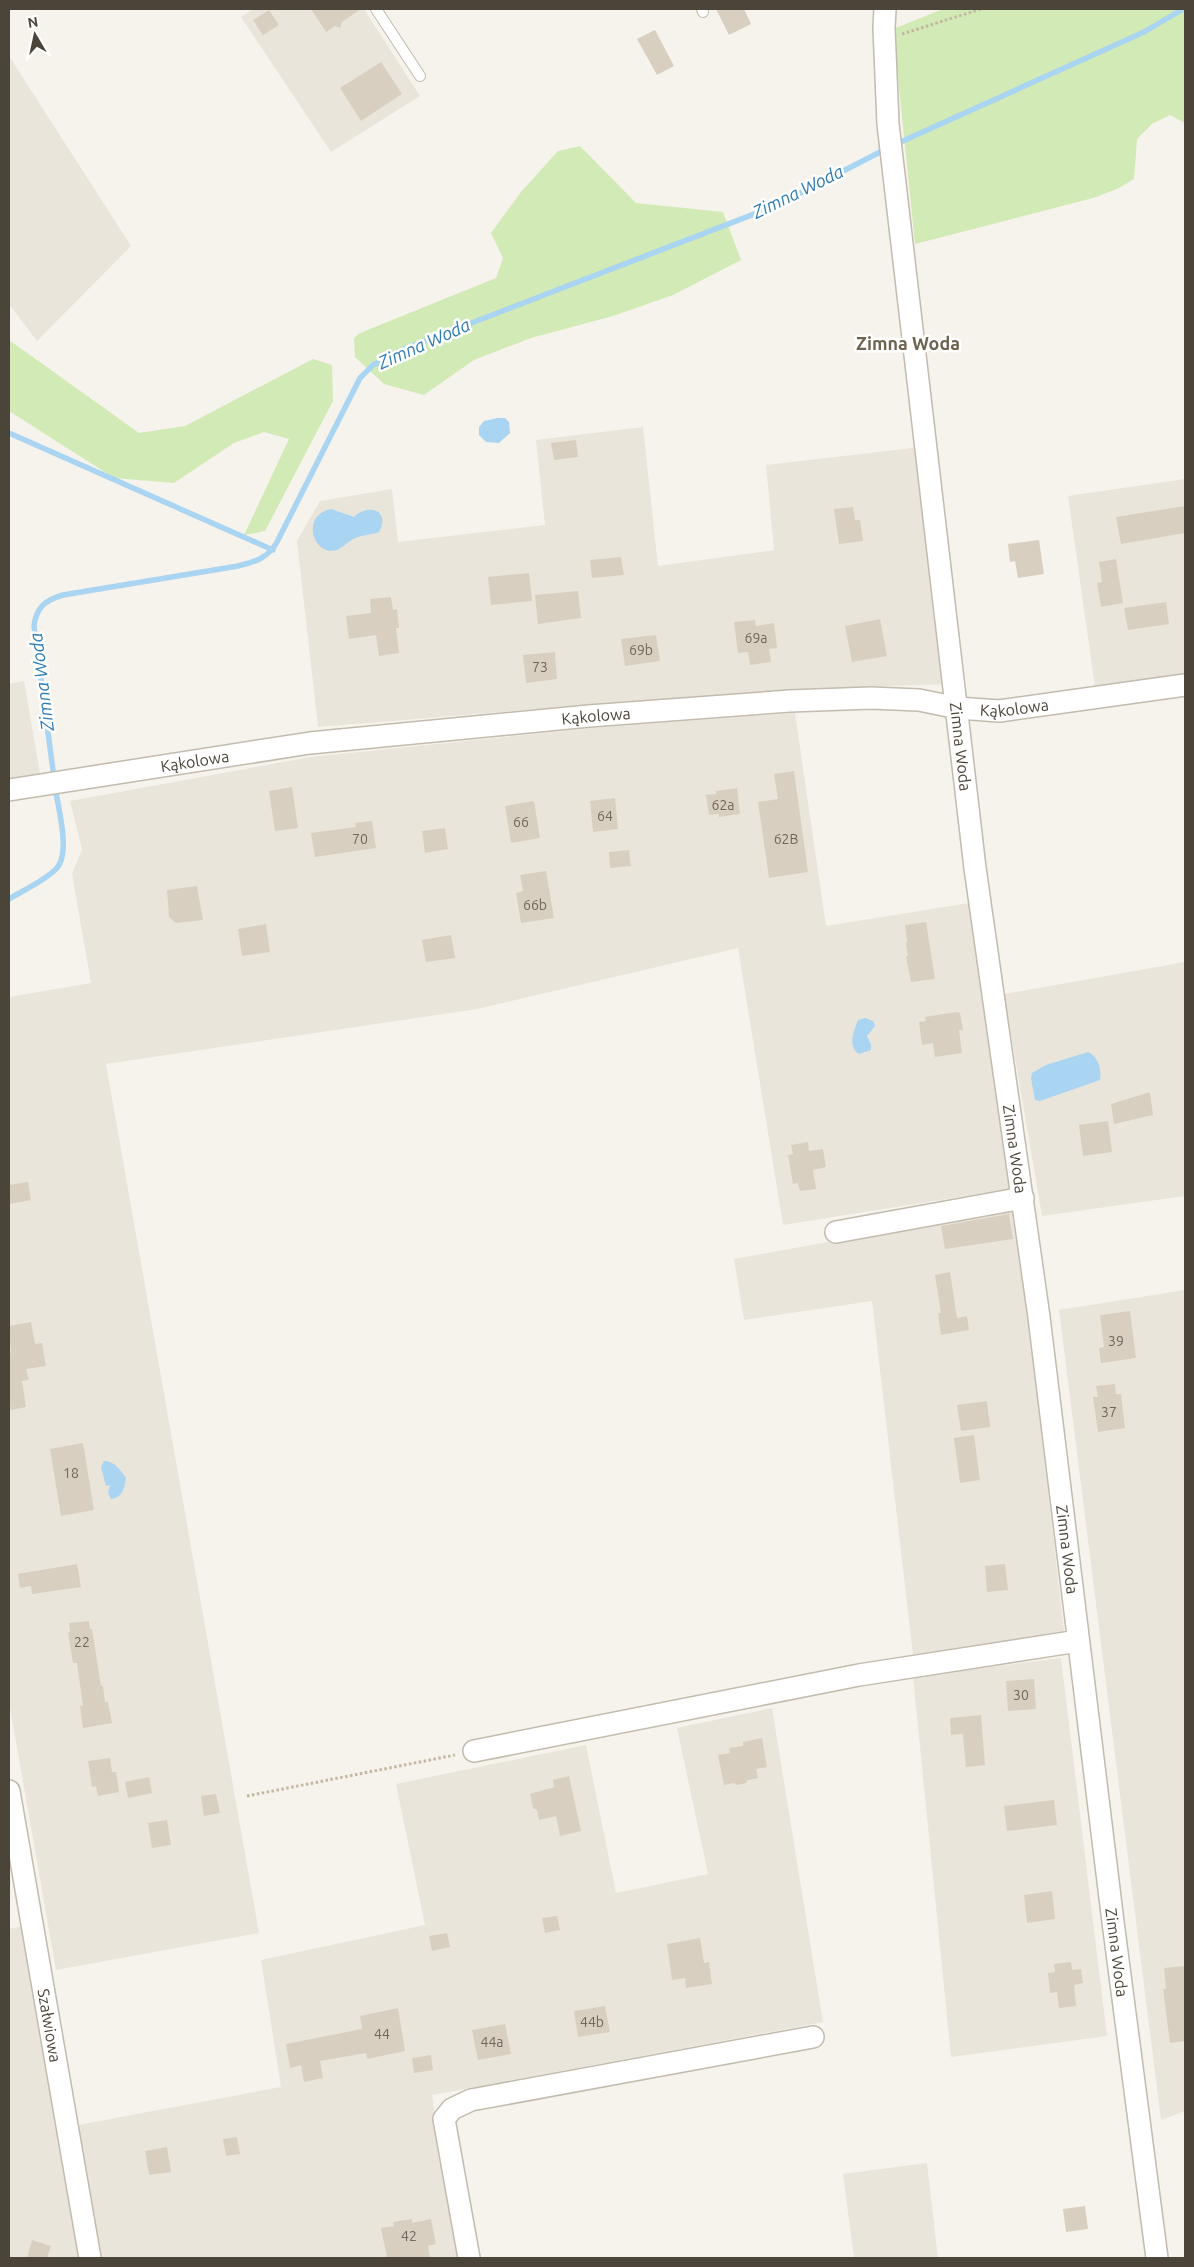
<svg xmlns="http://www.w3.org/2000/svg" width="1194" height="2267" viewBox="0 0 1194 2267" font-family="Ubuntu,sans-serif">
	<rect width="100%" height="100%" fill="#f6f3ec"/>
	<g fill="#eae5da">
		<polygon points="254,9 364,9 420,96 331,152 241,17"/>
		<polygon points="9,56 131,246 37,341 9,304"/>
		<polygon points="643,427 658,566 774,550 766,465 921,447 950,684 832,688 587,705 318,727 297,541 320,501 392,489 398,542 545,525 536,440"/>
		<polygon points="1185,479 1185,674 1095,687 1068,496"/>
		<polygon points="24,681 40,773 9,779 9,684"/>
		<polygon points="795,713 826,926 969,903 1009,1189 783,1225 738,948 477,1009 106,1064 259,1933 56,1970 9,1702 9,997 91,983 72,874 82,849 70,801 310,757 593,728"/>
		<polygon points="1185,962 1185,1196 1042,1216 1004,994"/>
		<polygon points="1016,1208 1064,1632 913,1655 872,1301 744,1320 734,1259"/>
		<polygon points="1185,1290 1185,2111 1161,2120 1059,1310"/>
		<polygon points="1061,1658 1107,2036 951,2057 913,1677"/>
		<polygon points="772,1708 823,2022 432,2095 458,2258 100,2258 78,2125 281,2087 261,1960 425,1925 396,1784 586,1745 616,1893 708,1874 677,1728"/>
		<polygon points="22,1926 79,2258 9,2258 9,1929"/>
		<polygon points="927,2163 938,2258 854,2258 843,2174"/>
	</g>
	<g fill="#d2eab5">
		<polygon points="943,9 1185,9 1185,123 1170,115 1152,124 1137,139 1134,179 1117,189 1093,198 915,244 893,29"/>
		<polygon points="580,146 636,203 723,212 741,260 673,295 613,316 531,338 474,360 424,395 384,384 355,357 354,338 360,333 496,278 503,258 491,233 521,192 558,151"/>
		<polygon points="9,340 139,433 185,426 313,359 332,365 333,401 265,531 244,535 289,439 264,432 234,443 174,483 114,478 9,411"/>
	</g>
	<g fill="#a9d4f2">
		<polygon points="498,418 505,418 509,422 510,433 499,443 486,442 479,435 479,427 484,421"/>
		<path d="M331,509l23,8c14,-14 37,-7 25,15 -8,3 -18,3 -26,7 -5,3 -11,9 -16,11 -24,7 -37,-35 -6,-41z"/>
		<path d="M865,1018l8,3 2,5 -8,10 4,9v5l-12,4c-12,-8 -5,-23 -1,-34z"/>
		<path d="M1088,1052c10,4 14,18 12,28l-60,21 -5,-1 -4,-22 1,-5 14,-8z"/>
		<path d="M104,1461c11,0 17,10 22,17 -2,11 -3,19 -15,21l-3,-6 2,-8 -4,1 -5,-19z"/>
	</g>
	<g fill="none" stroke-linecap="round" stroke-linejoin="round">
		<g stroke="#a9d4f2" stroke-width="5.5">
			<polyline points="894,145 1144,32 1183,9"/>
			<polyline points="9,433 273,550"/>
			<path d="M54,778l-20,-152c2,-18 11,-26 29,-31l175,-29c17,-4 30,-8 39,-24l83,-164 13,-13 31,-16 371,-143 111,-57"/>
			<path d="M9,899c15,-9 33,-17 46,-29 17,-15 3,-62 0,-83"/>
		</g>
	</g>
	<g fill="#d8cfc1">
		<polygon points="311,9 361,9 342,22 340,28 335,26 326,32"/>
		<polygon points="716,9 744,9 751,24 729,35"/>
		<polygon points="269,10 279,25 263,35 253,20"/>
		<polygon points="655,30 674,66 657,75 637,39"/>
		<polygon points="381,62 402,94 361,121 340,88"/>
		<polygon points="576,440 578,457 554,460 551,443"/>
		<polygon points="1185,506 1185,533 1121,544 1116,517"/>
		<polygon points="853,507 855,520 860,520 863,541 839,544 834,509"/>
		<polygon points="1039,540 1044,574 1018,578 1015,561 1010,562 1008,544"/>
		<polygon points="621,557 624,575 592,578 590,560"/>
		<polygon points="1116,559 1123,603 1101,607 1097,583 1102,582 1099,562"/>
		<polygon points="529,573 532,601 491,605 488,577"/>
		<polygon points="578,591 581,618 538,624 535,595"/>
		<polygon points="391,597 393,610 397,609 399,628 396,628 399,653 379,656 376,635 349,639 346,616 371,613 370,599"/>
		<polygon points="1166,602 1169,624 1128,630 1124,608"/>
		<polygon points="880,619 887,656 852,662 845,626"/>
		<polygon points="755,620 756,626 774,623 777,648 769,649 771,662 750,665 748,652 738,653 734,622"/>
		<polygon points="656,635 660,661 625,666 621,639"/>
		<polygon points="555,652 557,679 526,683 523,655"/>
		<polygon points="794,771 808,872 769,878 758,802 778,799 774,774"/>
		<polygon points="292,787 298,828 275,831 269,791"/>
		<polygon points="737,788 740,814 719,817 719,814 709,815 706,795 716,794 716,791"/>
		<polygon points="615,798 618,829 593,832 590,801"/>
		<polygon points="534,801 540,838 511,843 505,806"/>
		<polygon points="372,821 376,848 315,857 311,833 356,827 355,823"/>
		<polygon points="445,828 448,849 425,853 422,831"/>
		<polygon points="629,850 631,866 610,868 609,852"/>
		<polygon points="546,871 554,918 521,923 516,893 523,891 520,875"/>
		<polygon points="197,886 203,920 176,923 169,917 167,890"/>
		<polygon points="926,922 935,979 911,982 906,956 908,956 906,943 907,942 905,925"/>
		<polygon points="266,924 270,952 242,956 238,929"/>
		<polygon points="451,935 455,958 426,962 422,940"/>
		<polygon points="956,1012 960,1013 963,1030 959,1030 962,1053 935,1057 933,1043 922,1045 919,1022 926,1021 925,1017"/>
		<polygon points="1150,1092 1153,1115 1114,1124 1111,1104"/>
		<polygon points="1108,1121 1112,1152 1083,1156 1079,1125"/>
		<polygon points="808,1142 809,1151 823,1149 826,1167 813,1170 816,1189 800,1191 798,1183 793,1184 788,1155 793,1154 791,1145"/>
		<polygon points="28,1182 31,1200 9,1204 9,1185"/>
		<polygon points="1009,1214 1013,1239 945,1249 941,1226"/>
		<polygon points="950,1272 957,1318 967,1316 969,1330 941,1335 938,1313 941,1313 935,1275"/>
		<polygon points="1130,1311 1136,1358 1101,1363 1099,1348 1104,1347 1100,1315"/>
		<polygon points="31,1322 35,1344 42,1343 46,1366 26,1369 29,1380 22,1381 26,1407 11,1410 9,1399 9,1353 11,1353 9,1326"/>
		<polygon points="1115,1384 1116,1394 1121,1394 1125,1428 1098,1432 1093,1397 1098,1397 1096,1386"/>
		<polygon points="987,1401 990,1427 961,1431 957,1405"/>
		<polygon points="974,1435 980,1480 960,1483 954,1438"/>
		<polygon points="83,1443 94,1510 61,1516 50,1449"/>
		<polygon points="77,1564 81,1587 32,1594 31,1586 20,1588 18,1574"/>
		<polygon points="1005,1564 1008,1590 987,1592 985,1566"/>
		<polygon points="89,1621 90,1629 92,1629 101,1686 103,1686 105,1702 108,1702 112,1723 83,1728 80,1706 83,1706 77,1663 73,1663 68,1633 70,1632 69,1623"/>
		<polygon points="1034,1679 1036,1709 1008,1711 1006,1681"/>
		<polygon points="981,1715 985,1765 966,1767 963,1734 951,1735 950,1718"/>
		<polygon points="762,1738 767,1767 756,1769 758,1778 748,1780 746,1783 737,1785 734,1783 724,1785 718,1755 730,1753 729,1748 743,1746 743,1742"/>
		<polygon points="110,1758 112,1772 116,1772 119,1792 98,1796 96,1786 92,1787 88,1761"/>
		<polygon points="569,1776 581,1831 560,1836 556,1816 539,1820 537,1810 533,1808 530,1794 554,1787 553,1780"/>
		<polygon points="149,1777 152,1793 128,1798 125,1782"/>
		<polygon points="216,1794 220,1813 204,1816 201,1796"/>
		<polygon points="1054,1800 1057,1825 1007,1831 1004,1806"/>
		<polygon points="167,1820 171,1845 152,1848 148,1823"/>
		<polygon points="1052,1891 1055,1919 1027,1923 1024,1895"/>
		<polygon points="557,1916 560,1930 545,1933 542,1918"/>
		<polygon points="447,1933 450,1947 432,1951 429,1936"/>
		<polygon points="700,1938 704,1963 709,1962 712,1984 686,1988 685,1978 672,1980 667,1944"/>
		<polygon points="1071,1962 1072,1970 1081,1969 1083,1983 1074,1985 1076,2006 1059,2008 1057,1992 1050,1993 1048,1973 1055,1972 1054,1964"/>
		<polygon points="1185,1966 1185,2041 1170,2043 1163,1989 1166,1989 1164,1968"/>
		<polygon points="605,2006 610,2032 578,2037 574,2011"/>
		<polygon points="398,2008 405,2051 367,2059 366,2053 320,2061 323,2078 304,2082 301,2065 290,2068 286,2044 362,2029 360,2016"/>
		<polygon points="505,2024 511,2054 478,2060 472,2030"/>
		<polygon points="431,2055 433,2070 414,2073 412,2058"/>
		<polygon points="237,2137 240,2154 226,2156 223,2139"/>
		<polygon points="167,2147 171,2172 149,2175 145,2151"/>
		<polygon points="1085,2206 1088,2229 1066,2232 1063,2209"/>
		<polygon points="412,2219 412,2223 431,2219 436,2244 428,2246 430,2258 387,2258 381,2228 394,2226 393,2222"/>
		<polygon points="32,2240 51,2246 47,2258 27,2258"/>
	</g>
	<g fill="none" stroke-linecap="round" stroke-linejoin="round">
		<g stroke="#c2bbae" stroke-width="12">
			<g id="service">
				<polyline points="376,9 420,76"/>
				<polyline points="702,9 703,12"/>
			</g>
		</g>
		<g stroke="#c2bbae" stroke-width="24">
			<g id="minor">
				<path id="s1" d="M885,9l-1,19 4,96 87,744 64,449 74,605 44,336"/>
				<path id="s2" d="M9,790l301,-47 279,-27 201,-15 81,-3 48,2 39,8 41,3 186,-26"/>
				<polyline points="836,1232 1023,1198"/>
				<polyline points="474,1751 859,1675 1078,1641"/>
				<path id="s3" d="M9,1791l81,467"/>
				<polyline points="469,2258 444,2119 452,2109 471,2100 813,2037"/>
			</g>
		</g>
		<g stroke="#c4b79f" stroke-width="3" stroke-dasharray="2.5 2.5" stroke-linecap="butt">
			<polyline points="902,34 981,9"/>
			<polyline points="247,1796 455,1755"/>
		</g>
		<use href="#service" stroke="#fff" stroke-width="10"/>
		<use href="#minor" stroke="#fff" stroke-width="21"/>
	</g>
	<g text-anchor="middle" stroke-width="5" stroke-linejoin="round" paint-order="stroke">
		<g font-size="14" fill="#6e675b">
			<text x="756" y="643">69a</text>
			<text x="641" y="655">69b</text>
			<text x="540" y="672">73</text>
			<text x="723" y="810">62a</text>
			<text x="605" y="821">64</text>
			<text x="521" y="827">66</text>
			<text x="360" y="844">70</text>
			<text x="786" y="844">62B</text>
			<text x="535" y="910">66b</text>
			<text x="1116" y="1346">39</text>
			<text x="1109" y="1417">37</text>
			<text x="71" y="1478">18</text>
			<text x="82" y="1647">22</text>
			<text x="1021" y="1700">30</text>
			<text x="592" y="2027">44b</text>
			<text x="382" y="2039">44</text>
			<text x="492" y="2047">44a</text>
			<text x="409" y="2241">42</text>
		</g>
		<g font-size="16" fill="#4b4439" stroke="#fff">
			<text dy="6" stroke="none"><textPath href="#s2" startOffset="1012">Kąkolowa</textPath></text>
			<text dy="6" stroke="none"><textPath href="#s2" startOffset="592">Kąkolowa</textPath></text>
			<text dy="6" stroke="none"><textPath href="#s1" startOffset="742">Zimna Woda</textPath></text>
			<text dy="6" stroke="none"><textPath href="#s2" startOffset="188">Kąkolowa</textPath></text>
			<text dy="6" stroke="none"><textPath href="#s1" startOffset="1148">Zimna Woda</textPath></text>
			<text dy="6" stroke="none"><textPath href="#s1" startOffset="1552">Zimna Woda</textPath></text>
			<text dy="6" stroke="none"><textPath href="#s1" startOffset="1958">Zimna Woda</textPath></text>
			<text dy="6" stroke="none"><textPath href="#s3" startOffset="238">Szałwiowa</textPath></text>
		</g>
		<g font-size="18" font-style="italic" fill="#2e7ab2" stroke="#fff">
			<text transform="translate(798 192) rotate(-26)" y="6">Zimna Woda</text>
			<text transform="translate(424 344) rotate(-24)" y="6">Zimna Woda</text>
			<text transform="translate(42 682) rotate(-97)" y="6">Zimna Woda</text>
		</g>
		<g font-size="18" font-weight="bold" fill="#6e6250" stroke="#fff">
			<text x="908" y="350">Zimna Woda</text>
		</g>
	</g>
	<rect width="1194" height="2267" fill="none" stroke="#4b4439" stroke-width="20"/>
	<g transform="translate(35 35) rotate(351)" stroke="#ffffff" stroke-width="4" paint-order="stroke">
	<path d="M0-4L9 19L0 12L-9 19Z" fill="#4b4439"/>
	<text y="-8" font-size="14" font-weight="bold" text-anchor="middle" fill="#4b4439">N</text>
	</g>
</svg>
